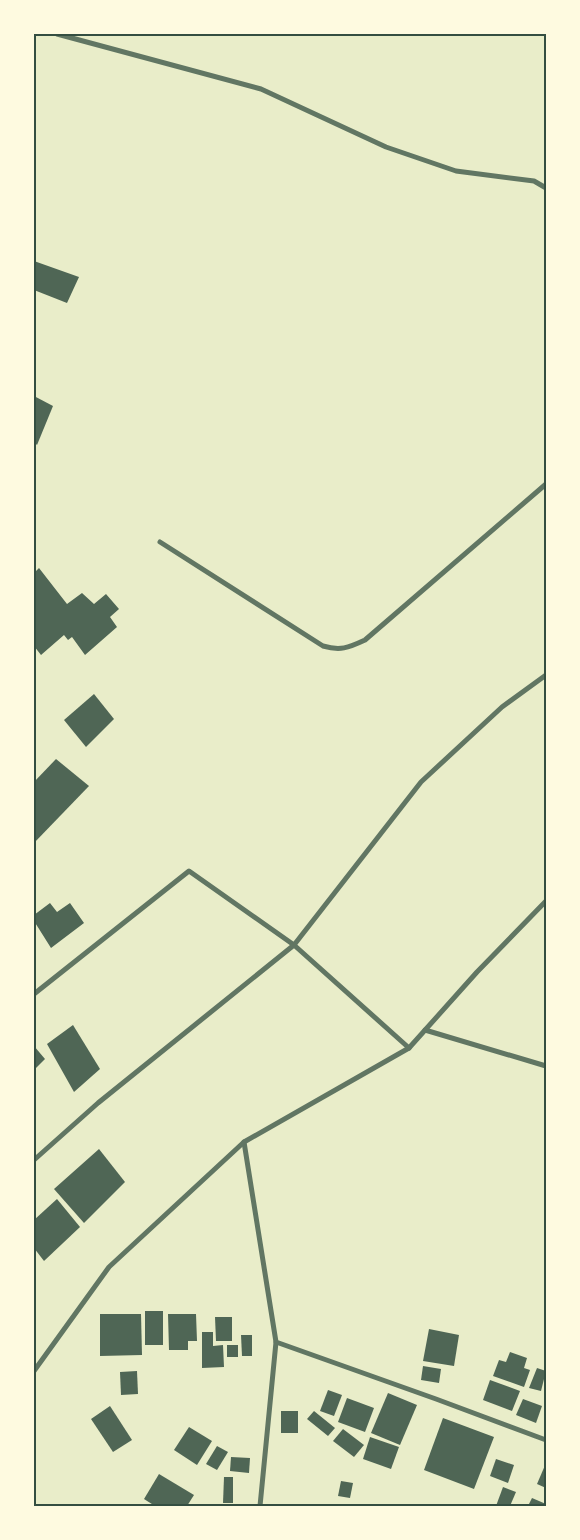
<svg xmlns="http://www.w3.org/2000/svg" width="580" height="1540" viewBox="0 0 580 1540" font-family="Lato,sans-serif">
	<rect width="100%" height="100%" fill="#e9edc9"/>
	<g fill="#4f6655">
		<polygon points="34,261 79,277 67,303 34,290"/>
		<polygon points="34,396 53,406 37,445 34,442"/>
		<polygon points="39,568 67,604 82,593 94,604 106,594 119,609 110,617 117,627 85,655 72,637 68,640 64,635 41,655 34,646 34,573"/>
		<polygon points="94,694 114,719 86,747 64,720"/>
		<polygon points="56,759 89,786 34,843 34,782"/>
		<polygon points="50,903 57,912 70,903 84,923 51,948 34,921 34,915"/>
		<polygon points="73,1025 100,1069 74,1092 47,1044"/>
		<polygon points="34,1046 45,1059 34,1070"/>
		<polygon points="99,1149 125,1182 84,1223 54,1189"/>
		<polygon points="57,1199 80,1227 44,1261 34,1248 34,1220"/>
		<rect x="145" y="1311" width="18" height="34"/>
		<polygon points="100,1314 141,1314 142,1355 100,1356"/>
		<polygon points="168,1314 196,1314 197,1341 188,1341 188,1350 169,1350"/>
		<polygon points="215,1317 232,1317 232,1341 216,1341"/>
		<polygon points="429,1329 459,1335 454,1366 423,1361"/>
		<polygon points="202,1332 213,1332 213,1346 223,1345 224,1367 202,1368"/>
		<polygon points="241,1335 252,1335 252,1356 242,1356"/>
		<rect x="227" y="1345" width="11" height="12"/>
		<polygon points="510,1352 527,1358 524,1368 530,1370 524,1387 493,1376 499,1360 506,1362"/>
		<polygon points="423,1366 441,1369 439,1383 421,1380"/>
		<polygon points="537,1368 546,1371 541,1391 529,1388"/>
		<polygon points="137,1371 138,1394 121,1395 120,1372"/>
		<polygon points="490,1380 520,1391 512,1411 483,1400"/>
		<polygon points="328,1390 342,1395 334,1416 320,1411"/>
		<polygon points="388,1393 417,1405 400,1445 371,1433"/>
		<polygon points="347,1398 374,1408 365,1432 338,1422"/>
		<polygon points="523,1399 542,1406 536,1423 516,1415"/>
		<polygon points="110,1406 132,1440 113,1452 91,1419"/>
		<rect x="281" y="1411" width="17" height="22"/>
		<polygon points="314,1411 335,1428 328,1436 307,1419"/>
		<polygon points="443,1418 494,1437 474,1489 424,1470"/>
		<polygon points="189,1427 212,1441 197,1465 174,1450"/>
		<polygon points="343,1429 364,1445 354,1457 333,1441"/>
		<polygon points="370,1437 399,1447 391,1469 363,1459"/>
		<polygon points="217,1446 228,1452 217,1470 206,1464"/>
		<polygon points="231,1457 250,1458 249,1473 230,1471"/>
		<polygon points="496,1459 514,1465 508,1483 490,1476"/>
		<polygon points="546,1463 546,1488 537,1484"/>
		<polygon points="159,1474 194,1495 187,1506 155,1506 144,1499"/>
		<polygon points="224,1477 233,1477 233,1503 223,1503"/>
		<polygon points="341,1481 353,1483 350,1498 338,1496"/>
		<polygon points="503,1487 516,1492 510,1506 496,1506"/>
		<polygon points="532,1498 546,1504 546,1506 528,1506"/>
	</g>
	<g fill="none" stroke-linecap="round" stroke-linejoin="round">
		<g stroke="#617663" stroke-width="5">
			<polyline points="57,34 261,89 386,147 456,171 534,181 546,188"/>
			<path d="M160,542l163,104c17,5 25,2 42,-6l181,-156"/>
			<polyline points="34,994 189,871 294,945 409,1048"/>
			<polyline points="425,1030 546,1066"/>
			<polyline points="244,1142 276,1342 436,1399 546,1440"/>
			<polyline points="34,1160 98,1103 294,945 421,782 502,707 546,675"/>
			<polyline points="34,1371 109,1267 244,1142 409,1048 477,972 546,901"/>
			<polyline points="260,1506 276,1342"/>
		</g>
	</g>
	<rect width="580" height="1540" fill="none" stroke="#fefae0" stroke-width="70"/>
	<rect x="35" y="35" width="510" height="1470" fill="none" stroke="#344e41" stroke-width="2"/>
</svg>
